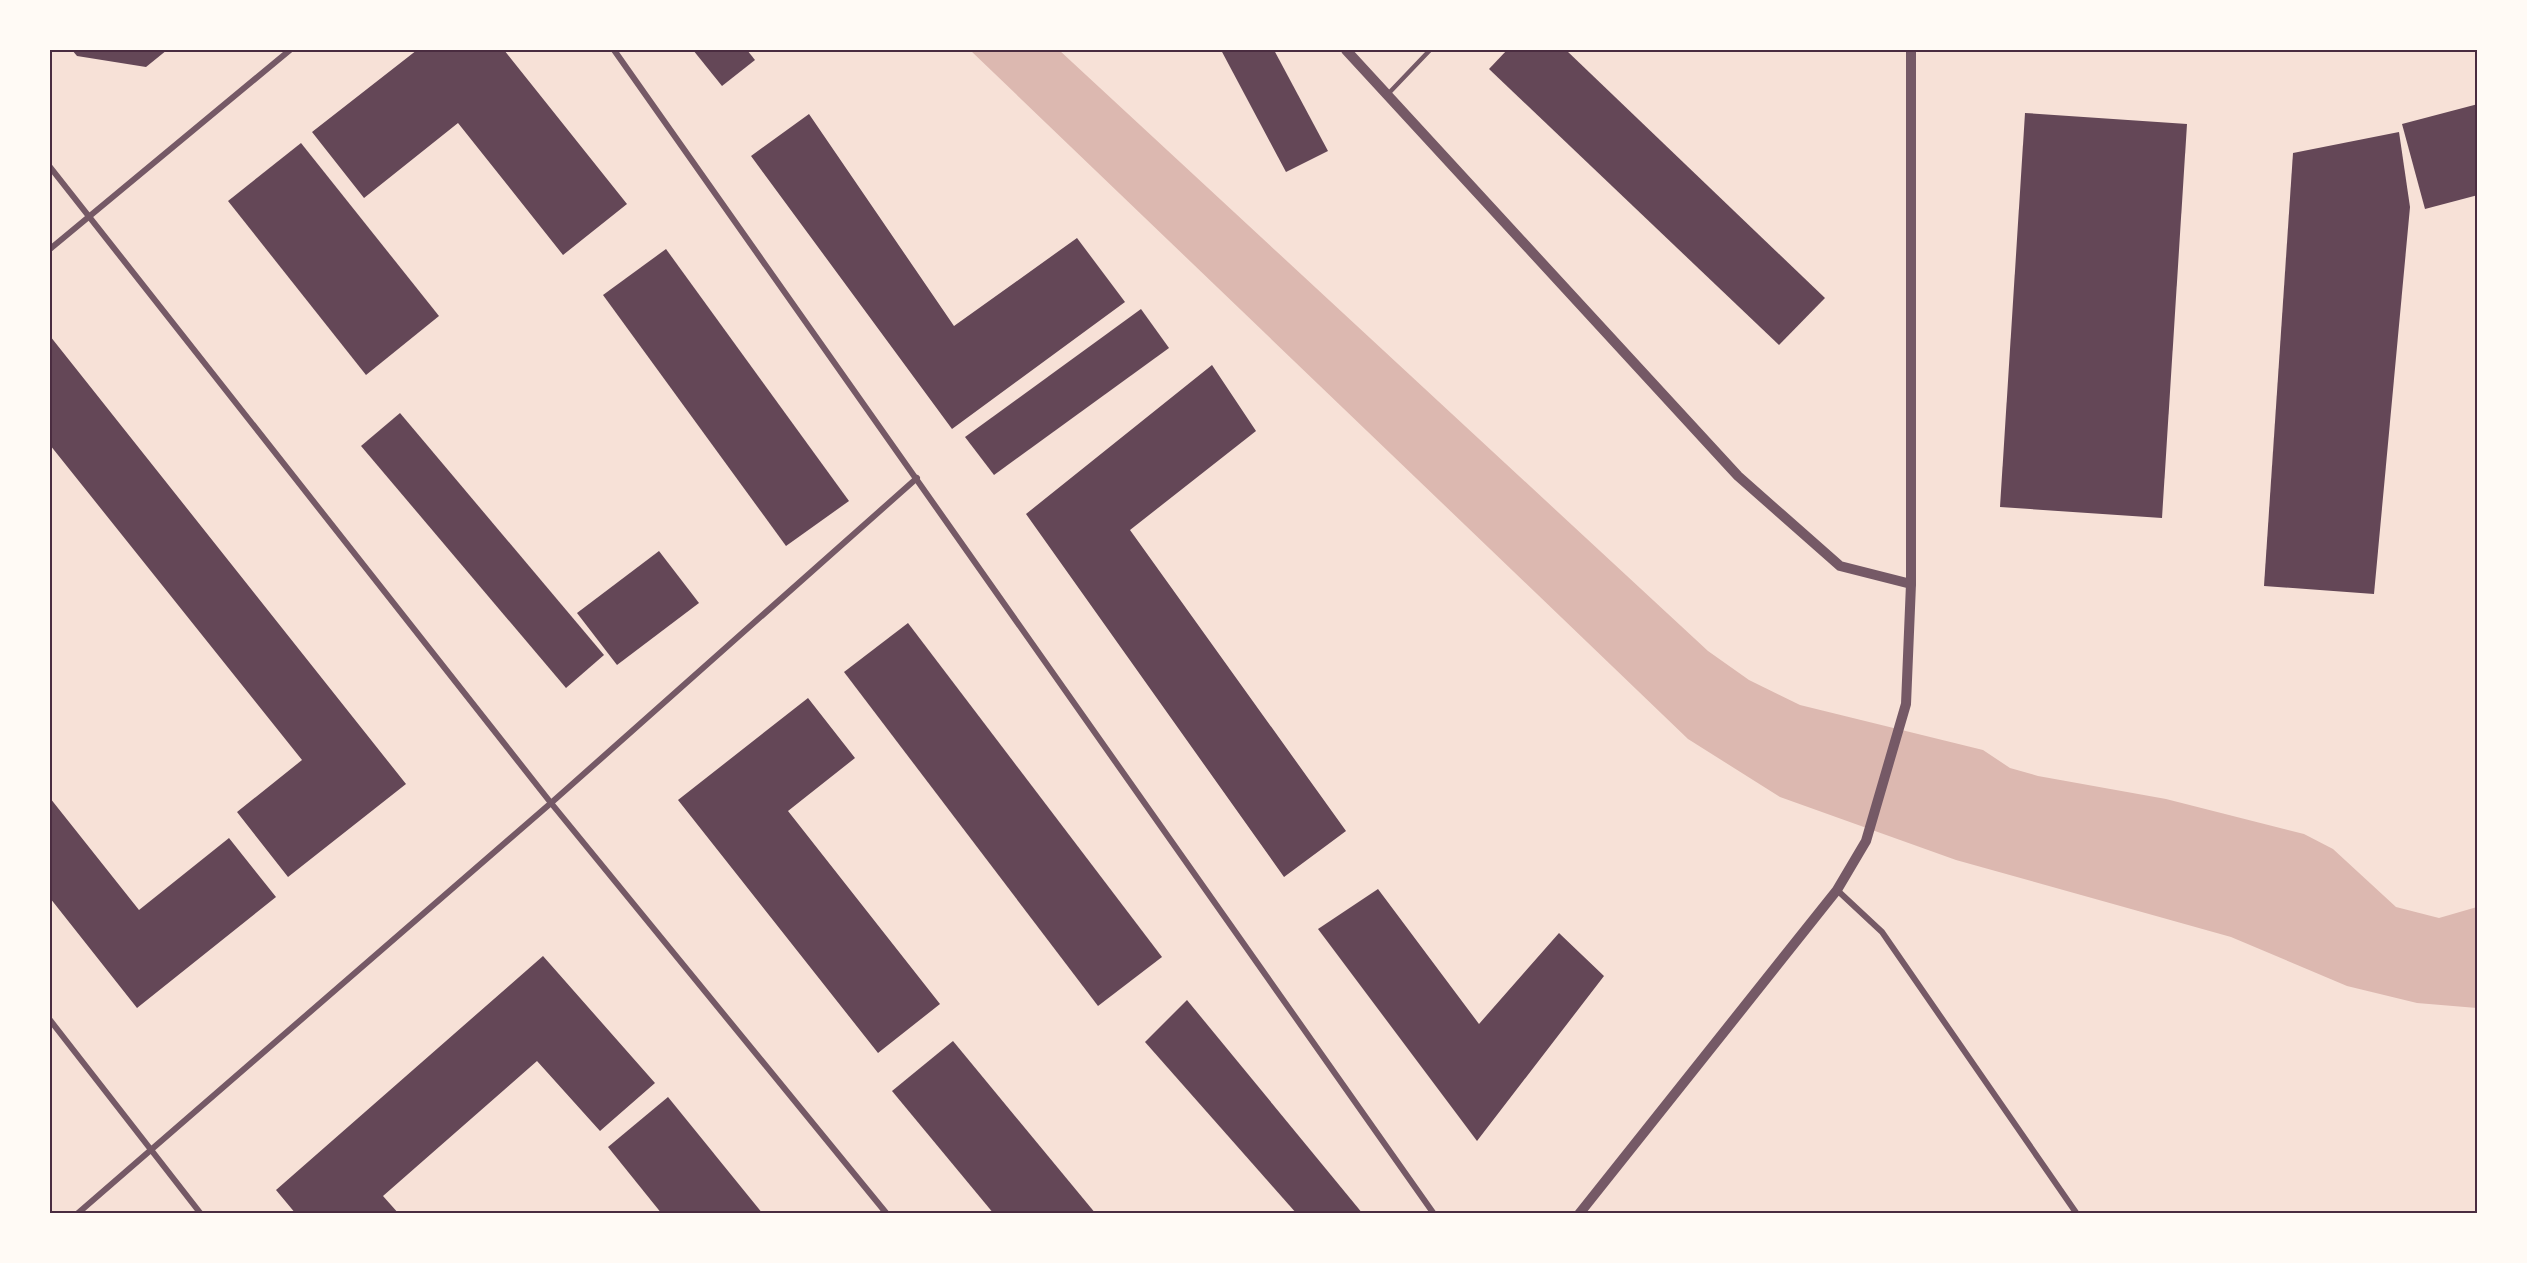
<svg xmlns="http://www.w3.org/2000/svg" width="2527" height="1263" viewBox="0 0 2527 1263" font-family="Inter,sans-serif">
	<rect width="100%" height="100%" fill="#f7e1d7"/>
	<polygon fill="#dcb8b0" points="970,50 1059,50 1708,651 1749,680 1800,705 1983,750 2010,768 2038,776 2166,799 2304,834 2333,849 2396,907 2439,918 2477,907 2477,1008 2417,1003 2347,986 2231,937 1956,860 1780,797 1688,739"/>
	<g fill="#644757">
		<polygon points="72,50 167,50 146,67 77,56"/>
		<polygon points="417,50 504,50 627,204 563,255 458,123 364,198 312,132"/>
		<polygon points="693,50 747,50 755,60 722,86"/>
		<polygon points="1221,50 1274,50 1328,151 1286,172"/>
		<polygon points="1507,50 1566,50 1825,298 1779,345 1489,69"/>
		<polygon points="2478,104 2478,195 2425,209 2402,124"/>
		<polygon points="2025,113 2187,124 2162,518 2000,507"/>
		<polygon points="809,114 954,326 1077,238 1125,302 952,429 751,156"/>
		<polygon points="2399,132 2410,207 2374,594 2264,586 2293,153"/>
		<polygon points="301,143 439,316 366,375 228,201"/>
		<polygon points="666,249 849,501 786,546 603,295"/>
		<polygon points="1141,309 1169,348 994,475 965,437"/>
		<polygon points="50,336 406,784 288,877 237,812 302,760 50,445"/>
		<polygon points="1212,365 1256,431 1130,530 1346,831 1284,877 1026,514"/>
		<polygon points="400,413 604,655 566,688 361,446"/>
		<polygon points="659,551 699,603 617,665 577,613"/>
		<polygon points="908,623 1162,957 1098,1006 844,672"/>
		<polygon points="808,698 855,758 788,811 940,1004 878,1053 678,800"/>
		<polygon points="50,798 139,910 229,838 276,897 137,1008 50,898"/>
		<polygon points="1378,889 1479,1024 1559,933 1604,976 1477,1141 1318,929"/>
		<polygon points="543,956 655,1083 600,1131 537,1061 383,1196 399,1214 296,1214 276,1190"/>
		<polygon points="1187,1000 1363,1214 1297,1214 1145,1042"/>
		<polygon points="953,1041 1096,1214 994,1214 892,1091"/>
		<polygon points="668,1097 763,1214 662,1214 608,1147"/>
	</g>
	<g fill="none" stroke-linecap="round" stroke-linejoin="round">
		<polyline stroke="#755966" stroke-width="4.5" points="1388,94 1430,50"/>
		<g stroke="#755966" stroke-width="6">
			<polyline points="614,50 1434,1214"/>
			<polyline points="50,167 551,803 887,1214"/>
			<polyline points="50,249 290,50"/>
			<polyline points="1837,890 1882,932 2077,1214"/>
			<polyline points="50,1020 201,1214"/>
			<polyline points="77,1214 551,803 917,478"/>
		</g>
		<g stroke="#755966" stroke-width="10">
			<polyline points="1346,50 1738,476 1840,566 1911,584"/>
			<polyline points="1579,1214 1837,890 1866,841 1906,704 1911,584 1911,50"/>
		</g>
	</g>
	<rect width="2527" height="1263" fill="none" stroke="#fffaf5" stroke-width="102"/>
	<rect x="51" y="51" width="2425" height="1161" fill="none" stroke="#4a2c40" stroke-width="2"/>
</svg>
